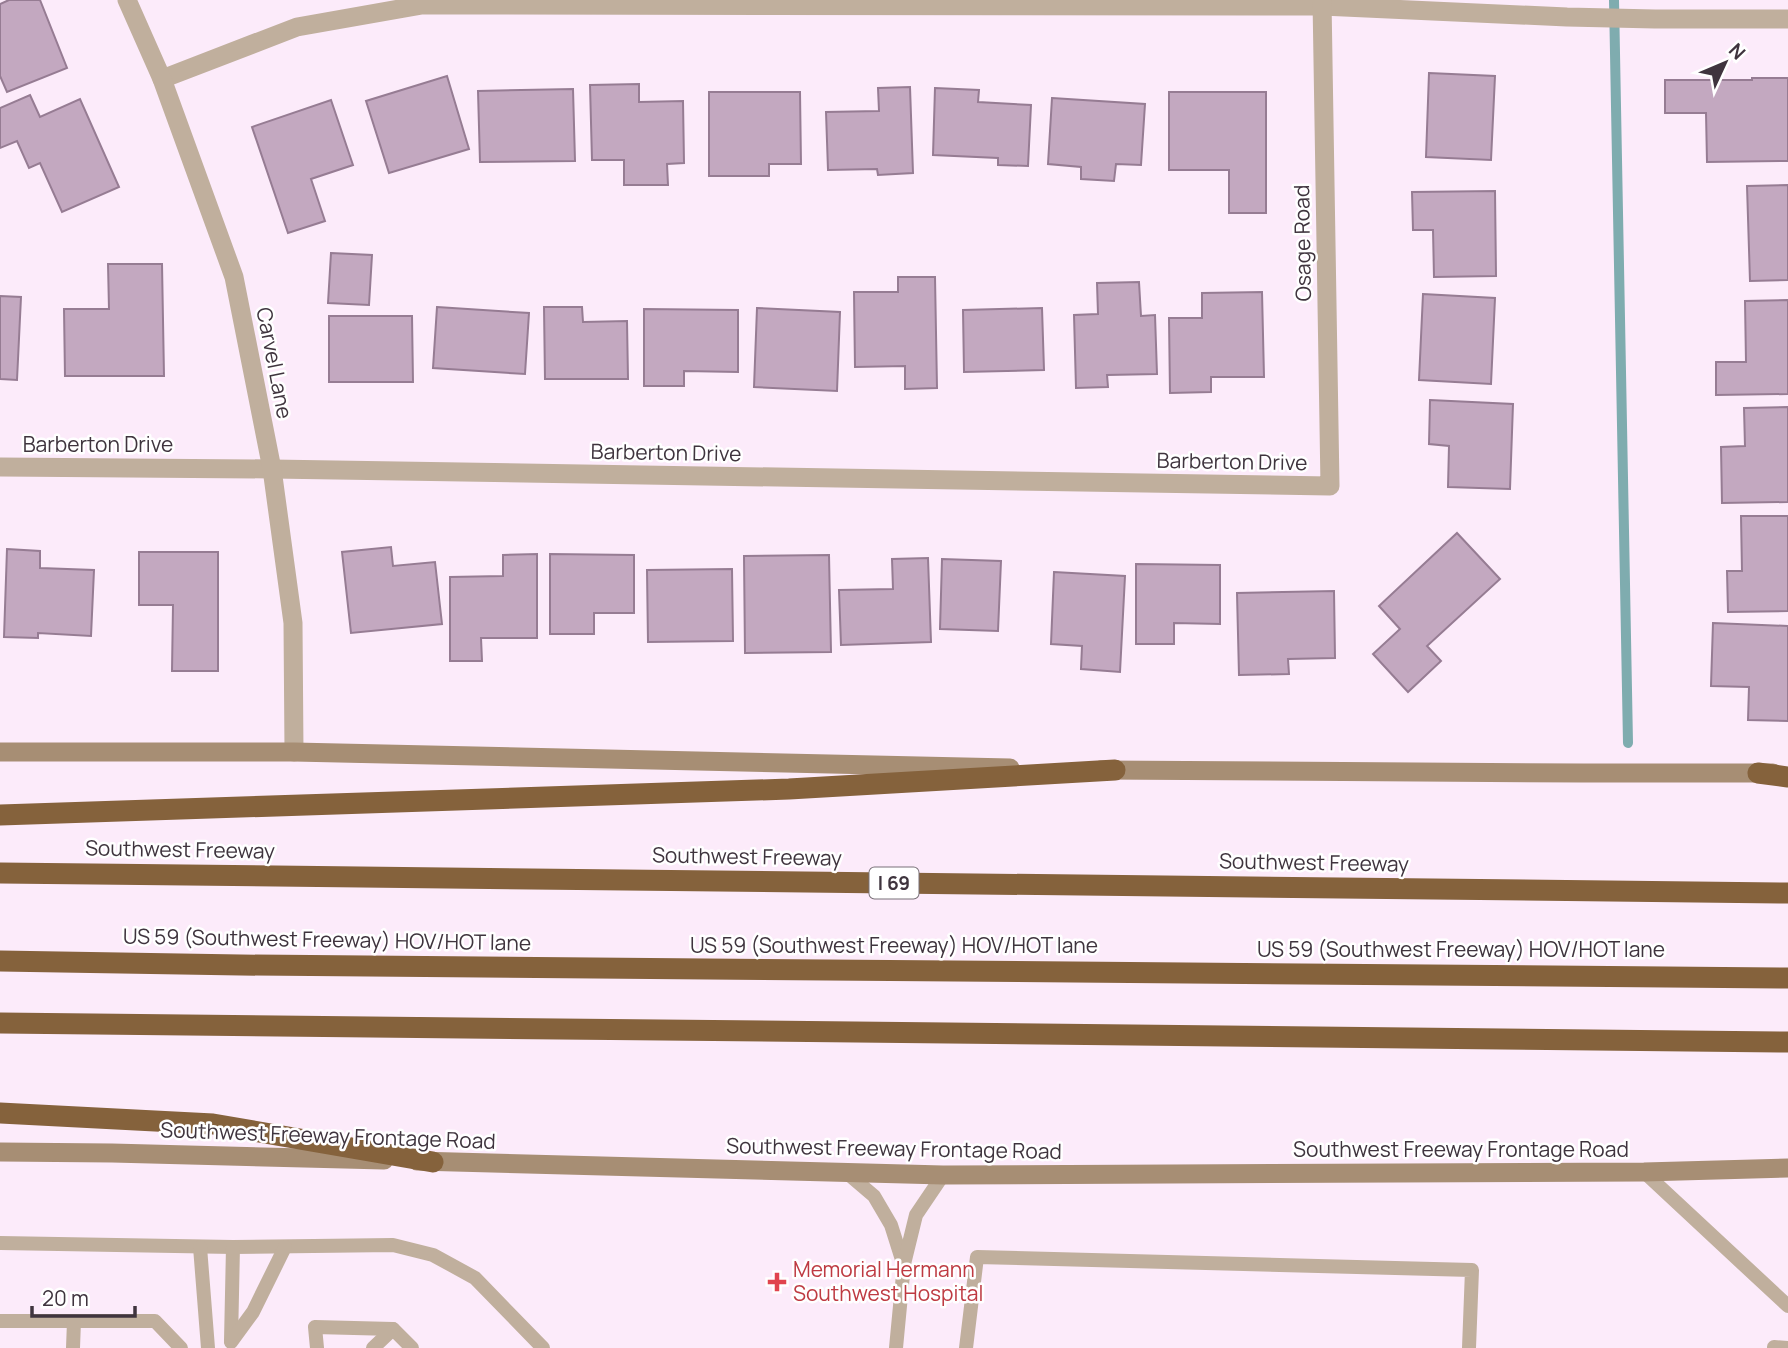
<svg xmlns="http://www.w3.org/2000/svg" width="1788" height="1348" viewBox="0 0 1788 1348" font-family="Manrope,sans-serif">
	<rect width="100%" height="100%" fill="#fcebfa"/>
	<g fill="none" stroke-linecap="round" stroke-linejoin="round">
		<polyline stroke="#7facaf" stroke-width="10" points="1614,0 1628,743"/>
	</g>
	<g fill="#c3a8c0" stroke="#967c93" stroke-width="2">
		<polygon points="9,0 40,0 67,68 7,92 0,76 0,4"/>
		<polygon points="1429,73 1495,76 1491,160 1426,157"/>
		<polygon points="447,76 469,149 389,173 366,101"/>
		<polygon points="1752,78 1788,78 1788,161 1707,162 1706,113 1665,113 1665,80 1752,80"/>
		<polygon points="639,84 639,102 683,101 684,163 667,164 668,185 624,185 624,160 592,160 590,85"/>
		<polygon points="910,87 913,173 878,175 877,169 828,170 826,112 879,111 878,88"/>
		<polygon points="935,88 979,90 978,102 1031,105 1028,166 998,165 998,158 933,155"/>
		<polygon points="573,89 575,161 480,162 478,91"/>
		<polygon points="709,92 800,92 801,164 769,164 769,176 709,176"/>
		<polygon points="1169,92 1266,92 1266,213 1229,213 1229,170 1169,170"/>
		<polygon points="30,95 40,117 80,99 119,187 62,212 40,163 29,168 17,141 0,148 0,108"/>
		<polygon points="1052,98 1145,104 1141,165 1116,164 1114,181 1081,179 1081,167 1048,164"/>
		<polygon points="331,100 353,165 311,179 325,221 288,233 252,127"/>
		<polygon points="1788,185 1788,280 1750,281 1747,186"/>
		<polygon points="1495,191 1496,276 1434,277 1433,230 1413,230 1412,192"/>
		<polygon points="331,253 372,255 369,305 328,303"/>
		<polygon points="108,264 162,264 164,376 65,376 64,309 109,309"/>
		<polygon points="898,277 935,277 937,388 905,389 905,366 855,367 854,292 898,292"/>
		<polygon points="1139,282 1141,316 1155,315 1157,374 1107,375 1108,387 1076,388 1074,315 1098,314 1097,283"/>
		<polygon points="1262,292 1264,377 1211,377 1211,392 1170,393 1169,318 1202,318 1202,293"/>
		<polygon points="1423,294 1495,298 1491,384 1419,380"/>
		<polygon points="0,296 21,297 17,380 0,379"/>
		<polygon points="1788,300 1788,394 1716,395 1716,362 1746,362 1745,301"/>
		<polygon points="437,307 529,313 525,374 433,368"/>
		<polygon points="544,307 582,307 583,322 627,321 628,379 545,379"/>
		<polygon points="757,308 840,312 837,391 754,387"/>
		<polygon points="1042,308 1044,370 964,372 963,310"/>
		<polygon points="644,309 738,310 738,372 684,371 684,386 644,386"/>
		<polygon points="329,316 412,316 413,382 329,382"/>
		<polygon points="1430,400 1513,404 1510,489 1448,487 1449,446 1429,444"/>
		<polygon points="1788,407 1788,502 1722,503 1721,447 1745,446 1744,408"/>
		<polygon points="1741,516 1788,516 1788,611 1728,612 1727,571 1742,571"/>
		<polygon points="1457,533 1500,579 1427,646 1441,661 1408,692 1373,654 1400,629 1379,606"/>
		<polygon points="391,547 393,566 435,562 442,624 351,633 342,552"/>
		<polygon points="7,549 40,551 40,568 94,570 91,636 38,633 38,638 4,637"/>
		<polygon points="139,552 218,552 218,671 172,671 173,605 139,605"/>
		<polygon points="537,554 537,638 481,638 482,661 450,661 450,577 503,576 503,555"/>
		<polygon points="550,554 634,555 634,613 594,613 594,634 550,634"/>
		<polygon points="829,555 831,652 745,653 744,556"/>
		<polygon points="928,558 931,642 841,645 839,590 893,589 892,559"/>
		<polygon points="942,559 1001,561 998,631 940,629"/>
		<polygon points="1136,564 1220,565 1220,624 1174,623 1174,644 1136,644"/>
		<polygon points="732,569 733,641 648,642 647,570"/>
		<polygon points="1054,572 1125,576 1120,672 1081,669 1082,646 1051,644"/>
		<polygon points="1334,591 1335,658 1288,659 1289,674 1239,675 1237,593"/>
		<polygon points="1713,623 1788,626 1788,721 1748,720 1749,687 1711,686"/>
	</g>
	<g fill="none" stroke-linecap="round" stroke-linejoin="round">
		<g stroke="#c0af9d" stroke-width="14">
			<polyline points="1644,1172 1788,1306"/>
			<polyline points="847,1173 874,1196 891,1225 903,1263"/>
			<polyline points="0,1243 233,1247 393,1245 433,1255 475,1278 543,1348"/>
			<polyline points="200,1247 208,1348"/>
			<polyline points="0,1321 155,1321 181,1348"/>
			<polyline points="231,1341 233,1247"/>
			<polyline points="231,1342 253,1312 285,1247"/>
			<polyline points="1774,1347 1788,1348"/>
			<polyline points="73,1348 74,1321"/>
			<polyline points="317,1348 315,1327 393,1329 412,1348"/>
			<polyline points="373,1348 393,1329"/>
			<polyline points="896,1348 904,1264 916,1215 943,1175"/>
			<polyline points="966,1348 977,1257 1472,1270 1469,1348"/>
		</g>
		<g stroke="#c0af9d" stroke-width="19">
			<polyline points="162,79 297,27 422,5 1322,6 1567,17 1655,19 1788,19"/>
			<polyline points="0,467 272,469 1330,486 1322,0"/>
		</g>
		<polyline stroke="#c0af9d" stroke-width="19" points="127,0 162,79 234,277 272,469 293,623 294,752"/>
		<g stroke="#a78e74" stroke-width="19">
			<polyline points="0,752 294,752 1010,768"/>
			<polyline points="1100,770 1583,773 1773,773"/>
			<polyline points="0,1152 112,1153 384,1160"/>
			<polyline points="417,1161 943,1175 1644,1172 1788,1168"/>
		</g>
		<g stroke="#85623c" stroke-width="21">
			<polyline points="1758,773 1788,777"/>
			<polyline points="0,815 789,789 1115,770"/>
			<polyline points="0,873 1788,893"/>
			<polyline points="0,961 241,965 1788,978"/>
			<polyline points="0,1023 1788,1042"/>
			<polyline points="0,1113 213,1124 433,1162"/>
		</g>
	</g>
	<path fill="#e0444e" stroke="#fff" stroke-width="2.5" d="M773.5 1271.5h7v7h7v7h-7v7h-7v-7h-7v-7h7z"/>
	<g text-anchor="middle" stroke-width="5" stroke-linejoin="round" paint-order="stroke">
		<rect fill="#fff" stroke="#797178" stroke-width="2" x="869.5" y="867.5" width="49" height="31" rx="5"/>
		<g font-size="19" font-weight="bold" fill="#3f343e">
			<text x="894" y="890">I 69</text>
		</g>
		<g font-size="21" fill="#3f343e" stroke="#fff">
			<text transform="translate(1303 243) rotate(-91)" y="7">Osage Road</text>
			<text transform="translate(274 363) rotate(79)" y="7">Carvel Lane</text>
			<text x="98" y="452">Barberton Drive</text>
			<text transform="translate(666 453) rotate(1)" y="7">Barberton Drive</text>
			<text transform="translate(1232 462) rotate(1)" y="7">Barberton Drive</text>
			<text transform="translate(180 850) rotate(1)" y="7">Southwest Freeway</text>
			<text transform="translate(747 857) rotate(1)" y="7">Southwest Freeway</text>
			<text transform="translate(1314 863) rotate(1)" y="7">Southwest Freeway</text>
			<text transform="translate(327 940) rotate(1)" y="7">US 59 (Southwest Freeway) HOV/HOT lane</text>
			<text x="894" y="953">US 59 (Southwest Freeway) HOV/HOT lane</text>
			<text x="1461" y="957">US 59 (Southwest Freeway) HOV/HOT lane</text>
			<text transform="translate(328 1136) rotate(2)" y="7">Southwest Freeway Frontage Road</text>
			<text transform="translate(894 1149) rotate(1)" y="7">Southwest Freeway Frontage Road</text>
			<text x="1461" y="1157">Southwest Freeway Frontage Road</text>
		</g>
		<g font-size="21" fill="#be3a42" stroke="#fff" text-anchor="start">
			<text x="793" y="1277">Memorial Hermann<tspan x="793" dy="24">Southwest Hospital</tspan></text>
		</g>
	</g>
	<g transform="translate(1725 63) rotate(46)" stroke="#ffffff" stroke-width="5" paint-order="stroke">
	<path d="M0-5L12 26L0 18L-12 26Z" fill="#3f343e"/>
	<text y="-10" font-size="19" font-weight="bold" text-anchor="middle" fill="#3f343e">N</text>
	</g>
	<path d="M32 1306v10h103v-10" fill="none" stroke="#3f343e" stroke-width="3.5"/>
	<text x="42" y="1306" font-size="21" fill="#3f343e" stroke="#ffffff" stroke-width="5" paint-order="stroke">20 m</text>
</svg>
